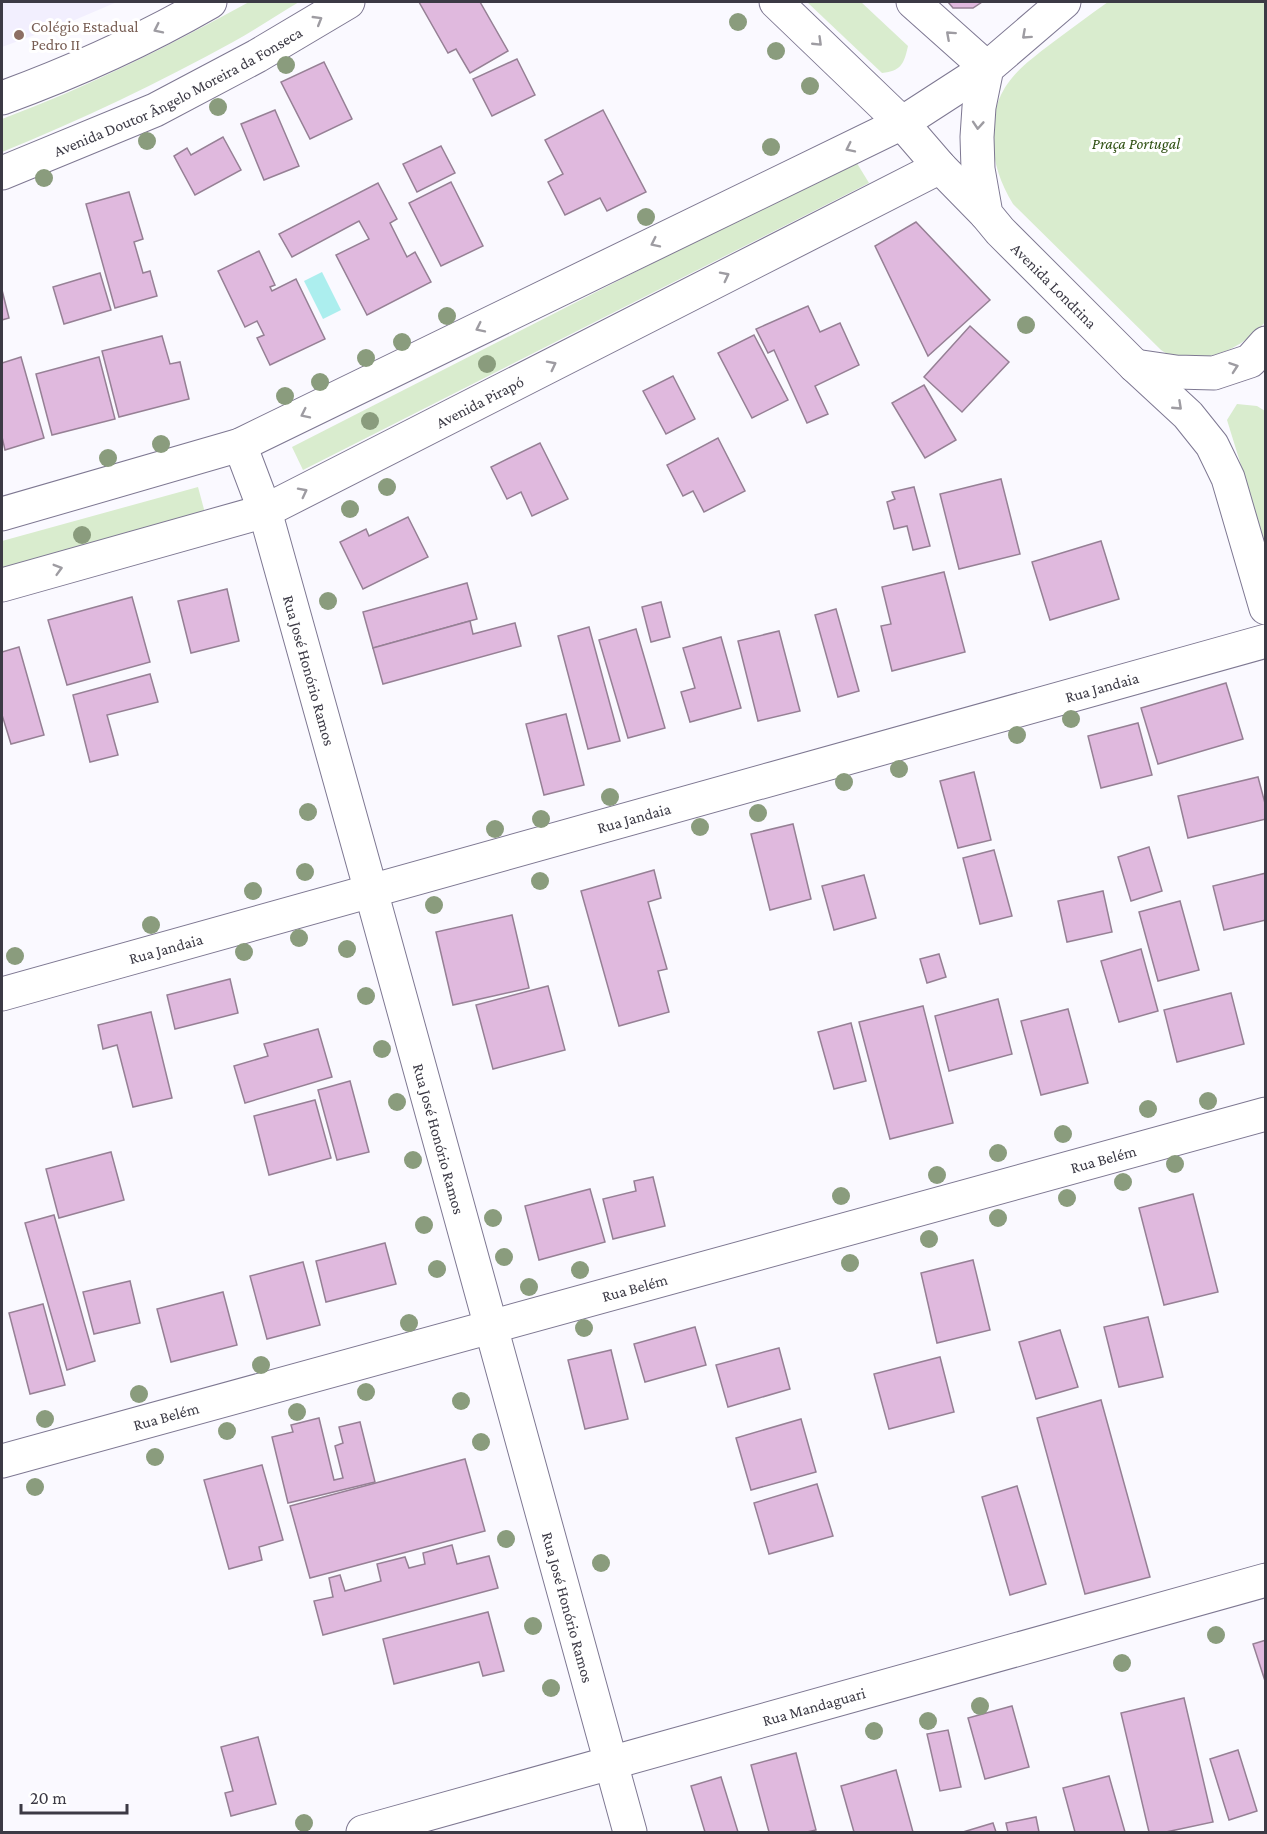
<svg xmlns="http://www.w3.org/2000/svg" width="1267" height="1834" viewBox="0 0 1267 1834" font-family="'Crimson Pro',serif">
	<rect width="100%" height="100%" fill="#faf9ff"/>
	<polygon fill="#f2effe" points="2,2 117,2 70,22 2,47"/>
	<g fill="#d9ecce">
		<path d="M249,2h50c-22,13 -44,28 -66,40 -75,41 -152,78 -231,110v-33c86,-32 167,-73 247,-117z"/>
		<path d="M807,2h54l47,44c-4,18 -7,25 -26,27z"/>
		<path d="M1108,2h157l1,319c-18,21 -38,32 -65,37 -7,1 -16,3 -23,1 -6,-1 -12,-6 -17,-9l-148,-146c-12,-20 -20,-41 -20,-65 -1,-50 22,-68 59,-96 19,-14 37,-28 56,-41z"/>
		<polygon points="855,160 869,183 303,470 292,447"/>
		<polygon points="1237,404 1257,406 1265,411 1265,543 1227,420"/>
		<polygon points="198,487 205,513 2,569 2,541"/>
	</g>
	<polygon fill="#aceeee" points="322,272 341,310 323,319 304,281"/>
	<g fill="#e0b9de" stroke="#968095" stroke-width="1.5">
		<polygon points="419,2 480,2 508,51 470,73 456,49 448,53"/>
		<polygon points="948,2 982,2 973,8 953,8"/>
		<polygon points="517,59 535,95 492,116 473,79"/>
		<polygon points="324,62 352,119 310,139 281,82"/>
		<polygon points="275,110 299,166 264,180 241,124"/>
		<polygon points="603,110 646,192 607,211 600,198 565,215 548,182 563,174 545,140"/>
		<polygon points="223,137 241,170 195,195 174,156 187,148 191,155"/>
		<polygon points="441,146 455,173 417,192 403,164"/>
		<polygon points="451,182 483,246 441,266 409,203"/>
		<polygon points="378,183 397,219 390,223 407,257 415,252 431,282 367,315 336,255 369,239 359,221 292,257 279,234"/>
		<polygon points="129,192 143,239 134,242 143,273 150,271 157,296 115,308 86,204"/>
		<polygon points="916,222 990,300 928,356 875,246"/>
		<polygon points="259,251 275,285 270,287 272,291 296,279 325,339 270,365 257,338 264,335 257,321 245,327 218,271"/>
		<polygon points="100,273 111,310 64,324 53,287"/>
		<polygon points="2,290 9,318 2,320"/>
		<polygon points="808,306 820,332 840,323 859,365 815,386 828,414 807,423 774,350 768,353 756,329"/>
		<polygon points="970,326 1009,362 962,412 924,377"/>
		<polygon points="754,335 788,400 752,418 718,353"/>
		<polygon points="162,336 170,364 180,362 189,399 119,417 102,351"/>
		<polygon points="21,357 44,438 5,450 2,437 2,363"/>
		<polygon points="99,357 115,419 52,435 36,374"/>
		<polygon points="673,376 695,419 666,434 643,391"/>
		<polygon points="924,385 956,440 925,458 892,403"/>
		<polygon points="718,438 745,491 704,512 693,491 683,496 667,465"/>
		<polygon points="540,443 568,499 532,516 521,492 507,499 491,467"/>
		<polygon points="1001,479 1020,554 959,569 940,494"/>
		<polygon points="914,487 930,546 913,550 907,526 894,529 887,502 895,499 892,492"/>
		<polygon points="408,517 428,557 363,589 340,542 366,529 369,536"/>
		<polygon points="1101,541 1119,599 1050,620 1032,562"/>
		<polygon points="944,572 965,652 892,671 881,626 891,624 882,587"/>
		<polygon points="467,583 477,619 373,648 363,612"/>
		<polygon points="227,589 239,641 191,653 178,601"/>
		<polygon points="132,597 150,662 67,685 48,620"/>
		<polygon points="661,602 670,637 651,642 642,607"/>
		<polygon points="836,609 859,691 838,697 815,615"/>
		<polygon points="470,621 473,634 515,623 521,646 383,684 373,648"/>
		<polygon points="589,627 620,741 588,749 558,636"/>
		<polygon points="636,629 665,728 628,738 599,640"/>
		<polygon points="779,631 800,711 758,721 738,641"/>
		<polygon points="721,637 741,708 690,722 681,692 695,688 683,648"/>
		<polygon points="19,647 44,735 11,744 2,715 2,652"/>
		<polygon points="150,674 158,702 107,715 118,755 90,762 73,695"/>
		<polygon points="1226,683 1243,739 1158,764 1141,708"/>
		<polygon points="566,714 584,785 544,795 526,724"/>
		<polygon points="1138,723 1152,775 1101,788 1088,736"/>
		<polygon points="974,772 991,840 958,848 940,781"/>
		<polygon points="1258,777 1266,807 1266,819 1188,838 1178,796"/>
		<polygon points="793,824 811,899 770,910 751,834"/>
		<polygon points="1149,847 1162,891 1131,901 1118,857"/>
		<polygon points="994,850 1012,916 980,924 963,858"/>
		<polygon points="654,870 661,898 648,902 667,969 658,971 669,1012 619,1026 581,891"/>
		<polygon points="1266,873 1266,920 1224,930 1213,886"/>
		<polygon points="864,875 876,918 834,930 822,886"/>
		<polygon points="1103,891 1112,932 1067,942 1058,901"/>
		<polygon points="1180,901 1199,970 1158,981 1139,912"/>
		<polygon points="512,915 529,988 453,1005 436,932"/>
		<polygon points="1141,949 1158,1011 1119,1022 1101,961"/>
		<polygon points="939,954 946,977 927,983 920,959"/>
		<polygon points="230,979 238,1013 175,1029 167,995"/>
		<polygon points="548,986 565,1050 493,1069 476,1005"/>
		<polygon points="1231,993 1244,1044 1177,1062 1164,1010"/>
		<polygon points="998,999 1012,1054 949,1071 935,1016"/>
		<polygon points="923,1006 953,1123 890,1139 859,1022"/>
		<polygon points="1068,1009 1088,1083 1041,1095 1021,1021"/>
		<polygon points="151,1012 172,1098 133,1107 117,1045 103,1049 98,1025"/>
		<polygon points="851,1023 866,1081 834,1089 818,1032"/>
		<polygon points="318,1029 332,1077 245,1103 234,1066 268,1056 264,1044"/>
		<polygon points="350,1081 369,1152 337,1160 318,1090"/>
		<polygon points="315,1100 331,1158 269,1175 254,1116"/>
		<polygon points="111,1152 124,1200 59,1218 46,1169"/>
		<polygon points="653,1177 665,1226 613,1239 603,1199 636,1191 634,1181"/>
		<polygon points="590,1189 605,1242 539,1260 525,1206"/>
		<polygon points="1193,1194 1218,1292 1164,1305 1139,1208"/>
		<polygon points="54,1215 95,1361 67,1370 25,1223"/>
		<polygon points="385,1243 396,1284 326,1302 316,1261"/>
		<polygon points="973,1260 990,1330 937,1343 921,1273"/>
		<polygon points="303,1262 320,1325 267,1339 250,1276"/>
		<polygon points="130,1281 140,1323 94,1334 83,1292"/>
		<polygon points="223,1292 237,1345 171,1362 157,1309"/>
		<polygon points="43,1304 65,1385 30,1394 9,1313"/>
		<polygon points="1148,1317 1163,1377 1119,1387 1104,1327"/>
		<polygon points="695,1327 706,1365 645,1382 634,1344"/>
		<polygon points="1060,1330 1078,1387 1036,1399 1019,1342"/>
		<polygon points="779,1348 790,1389 728,1407 716,1365"/>
		<polygon points="611,1350 628,1419 585,1429 568,1360"/>
		<polygon points="940,1357 954,1412 889,1429 874,1374"/>
		<polygon points="1101,1400 1150,1577 1085,1594 1037,1418"/>
		<polygon points="319,1418 334,1480 343,1478 335,1446 343,1443 339,1427 360,1422 375,1482 288,1503 272,1437 293,1432 291,1425"/>
		<polygon points="801,1419 816,1472 751,1490 736,1438"/>
		<polygon points="465,1459 485,1531 310,1578 290,1506"/>
		<polygon points="262,1465 283,1540 259,1547 262,1560 229,1569 204,1480"/>
		<polygon points="817,1484 833,1536 769,1554 754,1503"/>
		<polygon points="1017,1486 1046,1584 1010,1595 982,1497"/>
		<polygon points="452,1545 457,1564 489,1556 498,1588 323,1635 314,1601 333,1597 329,1578 340,1575 345,1591 381,1581 377,1564 405,1557 409,1568 425,1564 423,1553"/>
		<polygon points="488,1612 504,1671 483,1676 479,1662 394,1684 383,1639"/>
		<polygon points="1266,1640 1266,1684 1253,1644"/>
		<polygon points="1184,1698 1213,1822 1166,1832 1149,1832 1121,1713"/>
		<polygon points="1012,1706 1029,1767 985,1779 968,1718"/>
		<polygon points="948,1730 961,1787 940,1791 927,1734"/>
		<polygon points="258,1737 276,1804 231,1816 225,1793 233,1791 221,1747"/>
		<polygon points="1238,1750 1257,1811 1229,1820 1210,1759"/>
		<polygon points="796,1753 816,1830 807,1832 769,1832 751,1765"/>
		<polygon points="896,1770 913,1832 854,1832 841,1786"/>
		<polygon points="1109,1776 1125,1832 1075,1832 1063,1788"/>
		<polygon points="721,1777 738,1832 705,1832 691,1786"/>
		<polygon points="1036,1817 1039,1832 1008,1832 1006,1823"/>
		<polygon points="993,1823 996,1832 963,1832"/>
	</g>
	<g fill="none" stroke-linecap="round" stroke-linejoin="round">
		<g stroke="#7e7892" stroke-width="35">
			<g id="minor">
				<path id="s1" d="M240,445l25,66 106,380 259,941"/>
				<path id="s2" d="M2,994l1264,-353"/>
				<path id="s3" d="M2,1461l1264,-347"/>
				<path id="s4" d="M363,1832l903,-252"/>
			</g>
		</g>
		<g stroke="#7e7892" stroke-width="35">
			<g id="tertiary">
				<polyline points="776,2 902,123 940,167 986,214"/>
				<path d="M2,98c71,-26 142,-58 208,-96"/>
				<path id="s5" d="M2,173l153,-63 102,-54 91,-54"/>
				<polyline points="2,514 240,445 902,123 987,68 913,2"/>
				<path id="s6" d="M2,585l263,-74 675,-344"/>
			</g>
		</g>
		<g stroke="#7e7892" stroke-width="35">
			<g id="secondary">
				<path id="s7" d="M1064,2l-77,66 -8,39 -2,30 1,32 8,45 14,17 135,135 53,49 24,30 16,33 38,130"/>
				<polyline points="1135,366 1176,372 1214,373 1250,361 1266,343"/>
			</g>
		</g>
		<use href="#minor" stroke="#fff" stroke-width="33"/>
		<use href="#tertiary" stroke="#fff" stroke-width="33"/>
		<use href="#secondary" stroke="#fff" stroke-width="33"/>
	</g>
	<g fill="#8a9c7d">
		<circle cx="738" cy="22" r="9"/>
		<circle cx="776" cy="51" r="9"/>
		<circle cx="286" cy="65" r="9"/>
		<circle cx="810" cy="86" r="9"/>
		<circle cx="218" cy="107" r="9"/>
		<circle cx="147" cy="141" r="9"/>
		<circle cx="771" cy="147" r="9"/>
		<circle cx="44" cy="178" r="9"/>
		<circle cx="646" cy="217" r="9"/>
		<circle cx="447" cy="316" r="9"/>
		<circle cx="1026" cy="325" r="9"/>
		<circle cx="402" cy="342" r="9"/>
		<circle cx="366" cy="358" r="9"/>
		<circle cx="487" cy="364" r="9"/>
		<circle cx="320" cy="382" r="9"/>
		<circle cx="285" cy="396" r="9"/>
		<circle cx="370" cy="421" r="9"/>
		<circle cx="161" cy="444" r="9"/>
		<circle cx="108" cy="458" r="9"/>
		<circle cx="387" cy="487" r="9"/>
		<circle cx="350" cy="509" r="9"/>
		<circle cx="82" cy="535" r="9"/>
		<circle cx="328" cy="601" r="9"/>
		<circle cx="1071" cy="719" r="9"/>
		<circle cx="1017" cy="735" r="9"/>
		<circle cx="899" cy="769" r="9"/>
		<circle cx="844" cy="782" r="9"/>
		<circle cx="610" cy="797" r="9"/>
		<circle cx="308" cy="812" r="9"/>
		<circle cx="758" cy="813" r="9"/>
		<circle cx="541" cy="819" r="9"/>
		<circle cx="700" cy="827" r="9"/>
		<circle cx="495" cy="829" r="9"/>
		<circle cx="305" cy="872" r="9"/>
		<circle cx="540" cy="881" r="9"/>
		<circle cx="253" cy="891" r="9"/>
		<circle cx="434" cy="905" r="9"/>
		<circle cx="151" cy="925" r="9"/>
		<circle cx="299" cy="938" r="9"/>
		<circle cx="347" cy="949" r="9"/>
		<circle cx="244" cy="952" r="9"/>
		<circle cx="15" cy="956" r="9"/>
		<circle cx="366" cy="996" r="9"/>
		<circle cx="382" cy="1049" r="9"/>
		<circle cx="1208" cy="1101" r="9"/>
		<circle cx="397" cy="1102" r="9"/>
		<circle cx="1148" cy="1109" r="9"/>
		<circle cx="1063" cy="1134" r="9"/>
		<circle cx="998" cy="1153" r="9"/>
		<circle cx="413" cy="1160" r="9"/>
		<circle cx="1175" cy="1164" r="9"/>
		<circle cx="937" cy="1175" r="9"/>
		<circle cx="1123" cy="1182" r="9"/>
		<circle cx="841" cy="1196" r="9"/>
		<circle cx="1067" cy="1198" r="9"/>
		<circle cx="493" cy="1218" r="9"/>
		<circle cx="998" cy="1218" r="9"/>
		<circle cx="424" cy="1225" r="9"/>
		<circle cx="929" cy="1239" r="9"/>
		<circle cx="504" cy="1257" r="9"/>
		<circle cx="850" cy="1263" r="9"/>
		<circle cx="437" cy="1269" r="9"/>
		<circle cx="580" cy="1270" r="9"/>
		<circle cx="529" cy="1287" r="9"/>
		<circle cx="409" cy="1323" r="9"/>
		<circle cx="584" cy="1328" r="9"/>
		<circle cx="261" cy="1365" r="9"/>
		<circle cx="366" cy="1392" r="9"/>
		<circle cx="139" cy="1394" r="9"/>
		<circle cx="461" cy="1401" r="9"/>
		<circle cx="297" cy="1412" r="9"/>
		<circle cx="45" cy="1419" r="9"/>
		<circle cx="227" cy="1431" r="9"/>
		<circle cx="481" cy="1442" r="9"/>
		<circle cx="155" cy="1457" r="9"/>
		<circle cx="35" cy="1487" r="9"/>
		<circle cx="506" cy="1539" r="9"/>
		<circle cx="601" cy="1563" r="9"/>
		<circle cx="533" cy="1626" r="9"/>
		<circle cx="1216" cy="1635" r="9"/>
		<circle cx="1122" cy="1663" r="9"/>
		<circle cx="551" cy="1688" r="9"/>
		<circle cx="980" cy="1706" r="9"/>
		<circle cx="928" cy="1721" r="9"/>
		<circle cx="874" cy="1731" r="9"/>
		<circle cx="304" cy="1823" r="9"/>
	</g>
	<defs><path id="oneway-chevron" d="M-2-3.5L2.5 0L-2 3.5" fill="none" stroke-width="1.6" stroke-linecap="round" stroke-linejoin="round" transform="scale(1.5)"/></defs>
	<g stroke="#9e9ca2">
		<use href="#oneway-chevron" transform="translate(318 20) rotate(-31)"/>
		<use href="#oneway-chevron" transform="translate(158 29) rotate(154)"/>
		<use href="#oneway-chevron" transform="translate(950 35) rotate(-138)"/>
		<use href="#oneway-chevron" transform="translate(1026 35) rotate(138)"/>
		<use href="#oneway-chevron" transform="translate(818 42) rotate(44)"/>
		<use href="#oneway-chevron" transform="translate(978 125) rotate(94)"/>
		<use href="#oneway-chevron" transform="translate(850 148) rotate(154)"/>
		<use href="#oneway-chevron" transform="translate(655 243) rotate(154)"/>
		<use href="#oneway-chevron" transform="translate(725 276) rotate(-27)"/>
		<use href="#oneway-chevron" transform="translate(480 328) rotate(154)"/>
		<use href="#oneway-chevron" transform="translate(552 365) rotate(-27)"/>
		<use href="#oneway-chevron" transform="translate(1234 367) rotate(-19)"/>
		<use href="#oneway-chevron" transform="translate(1178 406) rotate(43)"/>
		<use href="#oneway-chevron" transform="translate(305 414) rotate(154)"/>
		<use href="#oneway-chevron" transform="translate(303 492) rotate(-27)"/>
		<use href="#oneway-chevron" transform="translate(58 569) rotate(-16)"/>
	</g>
	<circle fill="#8d6e63" stroke="#fff" stroke-width="2" cx="19" cy="35" r="6"/>
	<g text-anchor="middle" stroke-width="6" stroke-linejoin="round" paint-order="stroke">
		<g font-size="16" fill="#785e54" stroke="#fff" text-anchor="start">
			<text x="31" y="32">Colégio Estadual<tspan x="31" dy="18">Pedro II</tspan></text>
		</g>
		<g font-size="16" fill="#3c3a45" stroke="#fff">
			<text dy="6" stroke="none"><textPath href="#s5" startOffset="194">Avenida Doutor Ângelo Moreira da Fonseca</textPath></text>
			<text dy="6" stroke="none"><textPath href="#s7" startOffset="348">Avenida Londrina</textPath></text>
			<text dy="6" stroke="none"><textPath href="#s6" startOffset="514">Avenida Pirapó</textPath></text>
			<text dy="6" stroke="none"><textPath href="#s1" startOffset="236">Rua José Honório Ramos</textPath></text>
			<text dy="6" stroke="none"><textPath href="#s2" startOffset="1142">Rua Jandaia</textPath></text>
			<text dy="6" stroke="none"><textPath href="#s2" startOffset="656">Rua Jandaia</textPath></text>
			<text dy="6" stroke="none"><textPath href="#s2" startOffset="170">Rua Jandaia</textPath></text>
			<text dy="6" stroke="none"><textPath href="#s1" startOffset="722">Rua José Honório Ramos</textPath></text>
			<text dy="6" stroke="none"><textPath href="#s3" startOffset="1142">Rua Belém</textPath></text>
			<text dy="6" stroke="none"><textPath href="#s3" startOffset="656">Rua Belém</textPath></text>
			<text dy="6" stroke="none"><textPath href="#s3" startOffset="170">Rua Belém</textPath></text>
			<text dy="6" stroke="none"><textPath href="#s1" startOffset="1208">Rua José Honório Ramos</textPath></text>
			<text dy="6" stroke="none"><textPath href="#s4" startOffset="468">Rua Mandaguari</textPath></text>
		</g>
		<g font-size="16" font-style="italic" fill="#2f5013" stroke="#fff">
			<text x="1136" y="149">Praça Portugal</text>
		</g>
	</g>
	<rect width="1267" height="1834" fill="none" stroke="#3c3a45" stroke-width="6"/>
	<path d="M21 1804v9h106v-9" fill="none" stroke="#3c3a45" stroke-width="3"/>
	<text x="30" y="1804" font-size="18" fill="#3c3a45" stroke="#ffffff" stroke-width="4.5" paint-order="stroke">20 m</text>
</svg>
